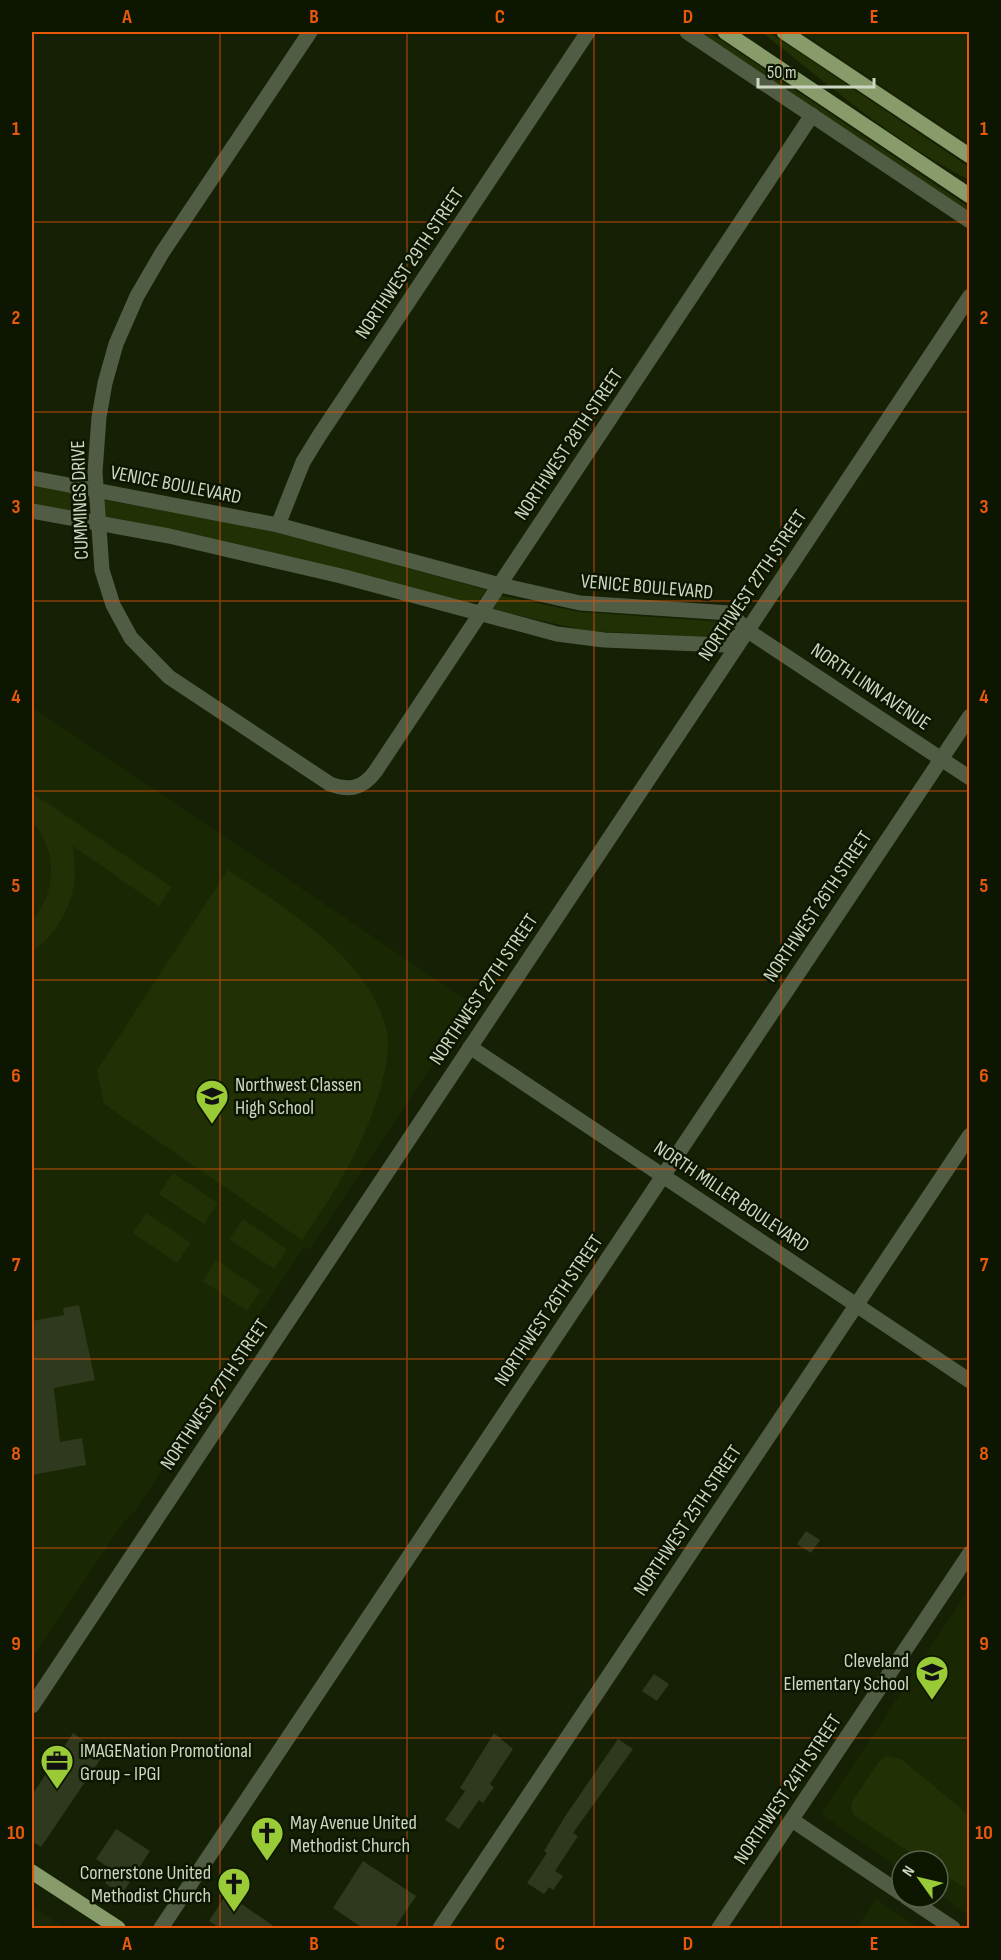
<svg xmlns="http://www.w3.org/2000/svg" width="1001" height="1960" viewBox="0 0 1001 1960" font-family="'Sofia Sans Condensed',sans-serif">
	<rect width="100%" height="100%" fill="#162004"/>
	<g fill="#1a2703">
		<polygon points="801,32 969,32 969,144"/>
		<polygon points="32,707 473,1004 309,1250 304,1247 251,1328 240,1353 134,1512 124,1522 32,1658"/>
		<polygon points="969,1589 969,1916 938,1894 938,1861 902,1861 902,1870 821,1814"/>
		<polygon points="876,1899 919,1928 856,1928"/>
		<polygon points="32,1906 64,1928 32,1928"/>
	</g>
	<g fill="#213005">
		<polygon points="700,32 709,32 969,207 969,213"/>
		<path d="M762,32h7l200,135v13c-76,-39 -141,-95 -207,-148z"/>
		<path d="M32,485c13,2 78,6 41,31l-41,-7z"/>
		<polygon points="104,500 275,531 487,590 478,601 467,604 104,517"/>
		<polygon points="498,595 580,612 726,622 732,633 710,637 587,631 489,609"/>
		<path d="M32,793l140,94 -13,19 -86,-60c0,9 2,19 2,29 -2,29 -18,61 -43,76v-30c25,-28 26,-71 0,-99z"/>
		<path d="M228,870c56,37 141,88 158,158 5,19 0,40 -5,58 -16,58 -45,105 -79,154l-198,-136 -7,-34z"/>
		<polygon points="173,1173 218,1203 204,1224 159,1194"/>
		<polygon points="146,1213 191,1243 177,1263 133,1233"/>
		<polygon points="243,1219 287,1249 274,1269 229,1239"/>
		<polygon points="216,1260 261,1290 247,1311 203,1281"/>
		<polygon points="886,1756 901,1759 969,1815 969,1890 938,1871 938,1861 923,1861 854,1815 851,1809 852,1802 878,1763"/>
	</g>
	<g fill="#2e391d">
		<polygon points="79,1305 95,1380 54,1388 60,1442 82,1438 86,1465 32,1475 32,1321 64,1315 63,1308"/>
		<polygon points="806,1531 820,1540 811,1553 797,1544"/>
		<polygon points="654,1674 669,1684 657,1701 642,1691"/>
		<polygon points="73,1733 104,1754 41,1847 32,1841 32,1795"/>
		<polygon points="494,1733 513,1749 490,1784 494,1787 483,1803 479,1800 459,1829 445,1820 465,1791 460,1788"/>
		<polygon points="618,1739 633,1749 573,1833 578,1836 555,1871 563,1876 553,1890 549,1887 544,1894 527,1883 547,1853 544,1851 566,1815"/>
		<polygon points="116,1829 150,1851 122,1894 105,1883 114,1871 96,1859"/>
		<polygon points="363,1861 416,1896 394,1929 364,1929 333,1908"/>
		<polygon points="225,1896 243,1905 278,1929 221,1929 209,1921"/>
	</g>
	<g fill="none" stroke-linecap="round" stroke-linejoin="round">
		<g stroke="#515c44" stroke-width="15">
			<path d="M310,32l-148,221 -25,43 -21,48 -11,39 -6,34 -4,55 7,98 11,35 18,33 38,39 161,107c19,7 32,5 45,-12l437,-657"/>
			<polyline points="687,32 970,221"/>
			<polyline points="32,478 278,525 500,585 580,603 730,613 748,631 970,778"/>
			<polyline points="32,511 169,536 341,576 557,634 604,640 724,645 742,634"/>
			<polyline points="278,525 303,462 319,436 588,32"/>
			<polyline points="470,1047 970,1381"/>
			<polyline points="32,1706 970,296"/>
			<polyline points="792,1820 902,1894"/>
			<polyline points="906,1897 953,1928"/>
			<polyline points="161,1928 970,716"/>
			<polyline points="440,1928 970,1135"/>
			<polyline points="719,1928 970,1553"/>
		</g>
		<g stroke="#879c6a" stroke-width="15">
			<polyline points="725,32 970,196"/>
			<polyline points="784,32 970,156"/>
			<polyline points="32,1872 118,1928"/>
		</g>
	</g>
	<path fill="none" stroke="#e8590c" stroke-width="1.5" stroke-opacity="0.55" d="M220,32v1896M407,32v1896M594,32v1896M781,32v1896M32,222h938M32,412h938M32,601h938M32,791h938M32,980h938M32,1169h938M32,1359h938M32,1548h938M32,1738h938"/>
	<defs>
		<g id="school-pin" transform="scale(1.725)"><path d="M0 17L-7.5 6A9.5 9.5 0 1 1 7.5 6Z" fill="#99cb36" stroke="#0d1600"/><path d="M0-5L7-2L0 1L-7-2ZM-4 1L0 2.5L4 1V4Q0 6-4 4Z" fill="#111"/></g>
		<g id="office-pin" transform="scale(1.725)"><path d="M0 17L-7.5 6A9.5 9.5 0 1 1 7.5 6Z" fill="#99cb36" stroke="#0d1600"/><path d="M-6-3h4V-5.5h4V-3h4V5H-6ZM-1-4.5V-3h2v-1.5ZM-6 0V1H6V0Z" fill="#111"/></g>
		<g id="church-pin" transform="scale(1.725)"><path d="M0 17L-7.5 6A9.5 9.5 0 1 1 7.5 6Z" fill="#99cb36" stroke="#0d1600"/><path d="M-1.2-6h2.4v3.5h3.3v2.4h-3.3V6h-2.4V-.1h-3.3v-2.4h3.3Z" fill="#111"/></g>
	</defs>
	<g fill-rule="evenodd">
		<use href="#school-pin" x="212" y="1096"/>
		<use href="#school-pin" x="932" y="1672"/>
		<use href="#office-pin" x="57" y="1761"/>
		<use href="#church-pin" x="267" y="1833"/>
		<use href="#church-pin" x="234" y="1884"/>
	</g>
	<g text-anchor="middle" stroke-width="5" stroke-linejoin="round" paint-order="stroke">
		<g font-size="20" fill="#cdd5c3" stroke="#0d1600">
			<text transform="translate(409 263) rotate(-56)" y="7">NORTHWEST 29TH STREET</text>
			<text transform="translate(568 444) rotate(-56)" y="7">NORTHWEST 28TH STREET</text>
			<text transform="translate(176 484) rotate(11)" y="7">VENICE BOULEVARD</text>
			<text transform="translate(79 500) rotate(-92)" y="7">CUMMINGS DRIVE</text>
			<text transform="translate(752 585) rotate(-56)" y="7">NORTHWEST 27TH STREET</text>
			<text transform="translate(647 586) rotate(5)" y="7">VENICE BOULEVARD</text>
			<text transform="translate(871 686) rotate(34)" y="7">NORTH LINN AVENUE</text>
			<text transform="translate(817 906) rotate(-56)" y="7">NORTHWEST 26TH STREET</text>
			<text transform="translate(483 989) rotate(-56)" y="7">NORTHWEST 27TH STREET</text>
			<text transform="translate(732 1196) rotate(34)" y="7">NORTH MILLER BOULEVARD</text>
			<text transform="translate(548 1310) rotate(-56)" y="7">NORTHWEST 26TH STREET</text>
			<text transform="translate(214 1394) rotate(-56)" y="7">NORTHWEST 27TH STREET</text>
			<text transform="translate(687 1520) rotate(-56)" y="7">NORTHWEST 25TH STREET</text>
			<text transform="translate(787 1789) rotate(-56)" y="7">NORTHWEST 24TH STREET</text>
		</g>
		<g font-size="20" fill="#cdd5c3" stroke="#0d1600" text-anchor="start">
			<text x="235" y="1091">Northwest Classen<tspan x="235" dy="23">High School</tspan></text>
			<text x="909" y="1667" text-anchor="end">Cleveland<tspan x="909" dy="23">Elementary School</tspan></text>
			<text x="80" y="1757">IMAGENation Promotional<tspan x="80" dy="23">Group - IPGI</tspan></text>
			<text x="290" y="1829">May Avenue United<tspan x="290" dy="23">Methodist Church</tspan></text>
			<text x="211" y="1879" text-anchor="end">Cornerstone United<tspan x="211" dy="23">Methodist Church</tspan></text>
		</g>
	</g>
	<rect width="1001" height="1960" fill="none" stroke="#0d1600" stroke-width="66"/>
	<g transform="translate(920 1879) rotate(304)"><circle r="28" fill="#0d1600" stroke="#5a624e" stroke-width="1.5"/>
	<path d="M0-4.5L10 22L0 15L-10 22Z" fill="#99cb36"/>
	<text y="-9" font-size="16" font-weight="bold" text-anchor="middle" fill="#cdd5c3">N</text>
	</g>
	<path d="M758 78v9h116v-9" fill="none" stroke="#cdd5c3" stroke-width="3"/>
	<text x="767" y="78" font-size="18" fill="#cdd5c3" stroke="#0d1600" stroke-width="4.5" paint-order="stroke">50 m</text>
	<rect x="33" y="33" width="935" height="1894" fill="none" stroke="#e8590c" stroke-width="2"/>
	<g font-size="20" text-anchor="middle" font-weight="bold" fill="#e8590c">
		<text x="127" y="23">A</text>
		<text x="314" y="23">B</text>
		<text x="500" y="23">C</text>
		<text x="688" y="23">D</text>
		<text x="874" y="23">E</text>
		<text x="16" y="135">1</text>
		<text x="984" y="135">1</text>
		<text x="16" y="324">2</text>
		<text x="984" y="324">2</text>
		<text x="16" y="513">3</text>
		<text x="984" y="513">3</text>
		<text x="16" y="703">4</text>
		<text x="984" y="703">4</text>
		<text x="16" y="892">5</text>
		<text x="984" y="892">5</text>
		<text x="16" y="1082">6</text>
		<text x="984" y="1082">6</text>
		<text x="16" y="1271">7</text>
		<text x="984" y="1271">7</text>
		<text x="16" y="1460">8</text>
		<text x="984" y="1460">8</text>
		<text x="16" y="1650">9</text>
		<text x="984" y="1650">9</text>
		<text x="16" y="1839">10</text>
		<text x="984" y="1839">10</text>
		<text x="127" y="1950">A</text>
		<text x="314" y="1950">B</text>
		<text x="500" y="1950">C</text>
		<text x="688" y="1950">D</text>
		<text x="874" y="1950">E</text>
	</g>
</svg>
